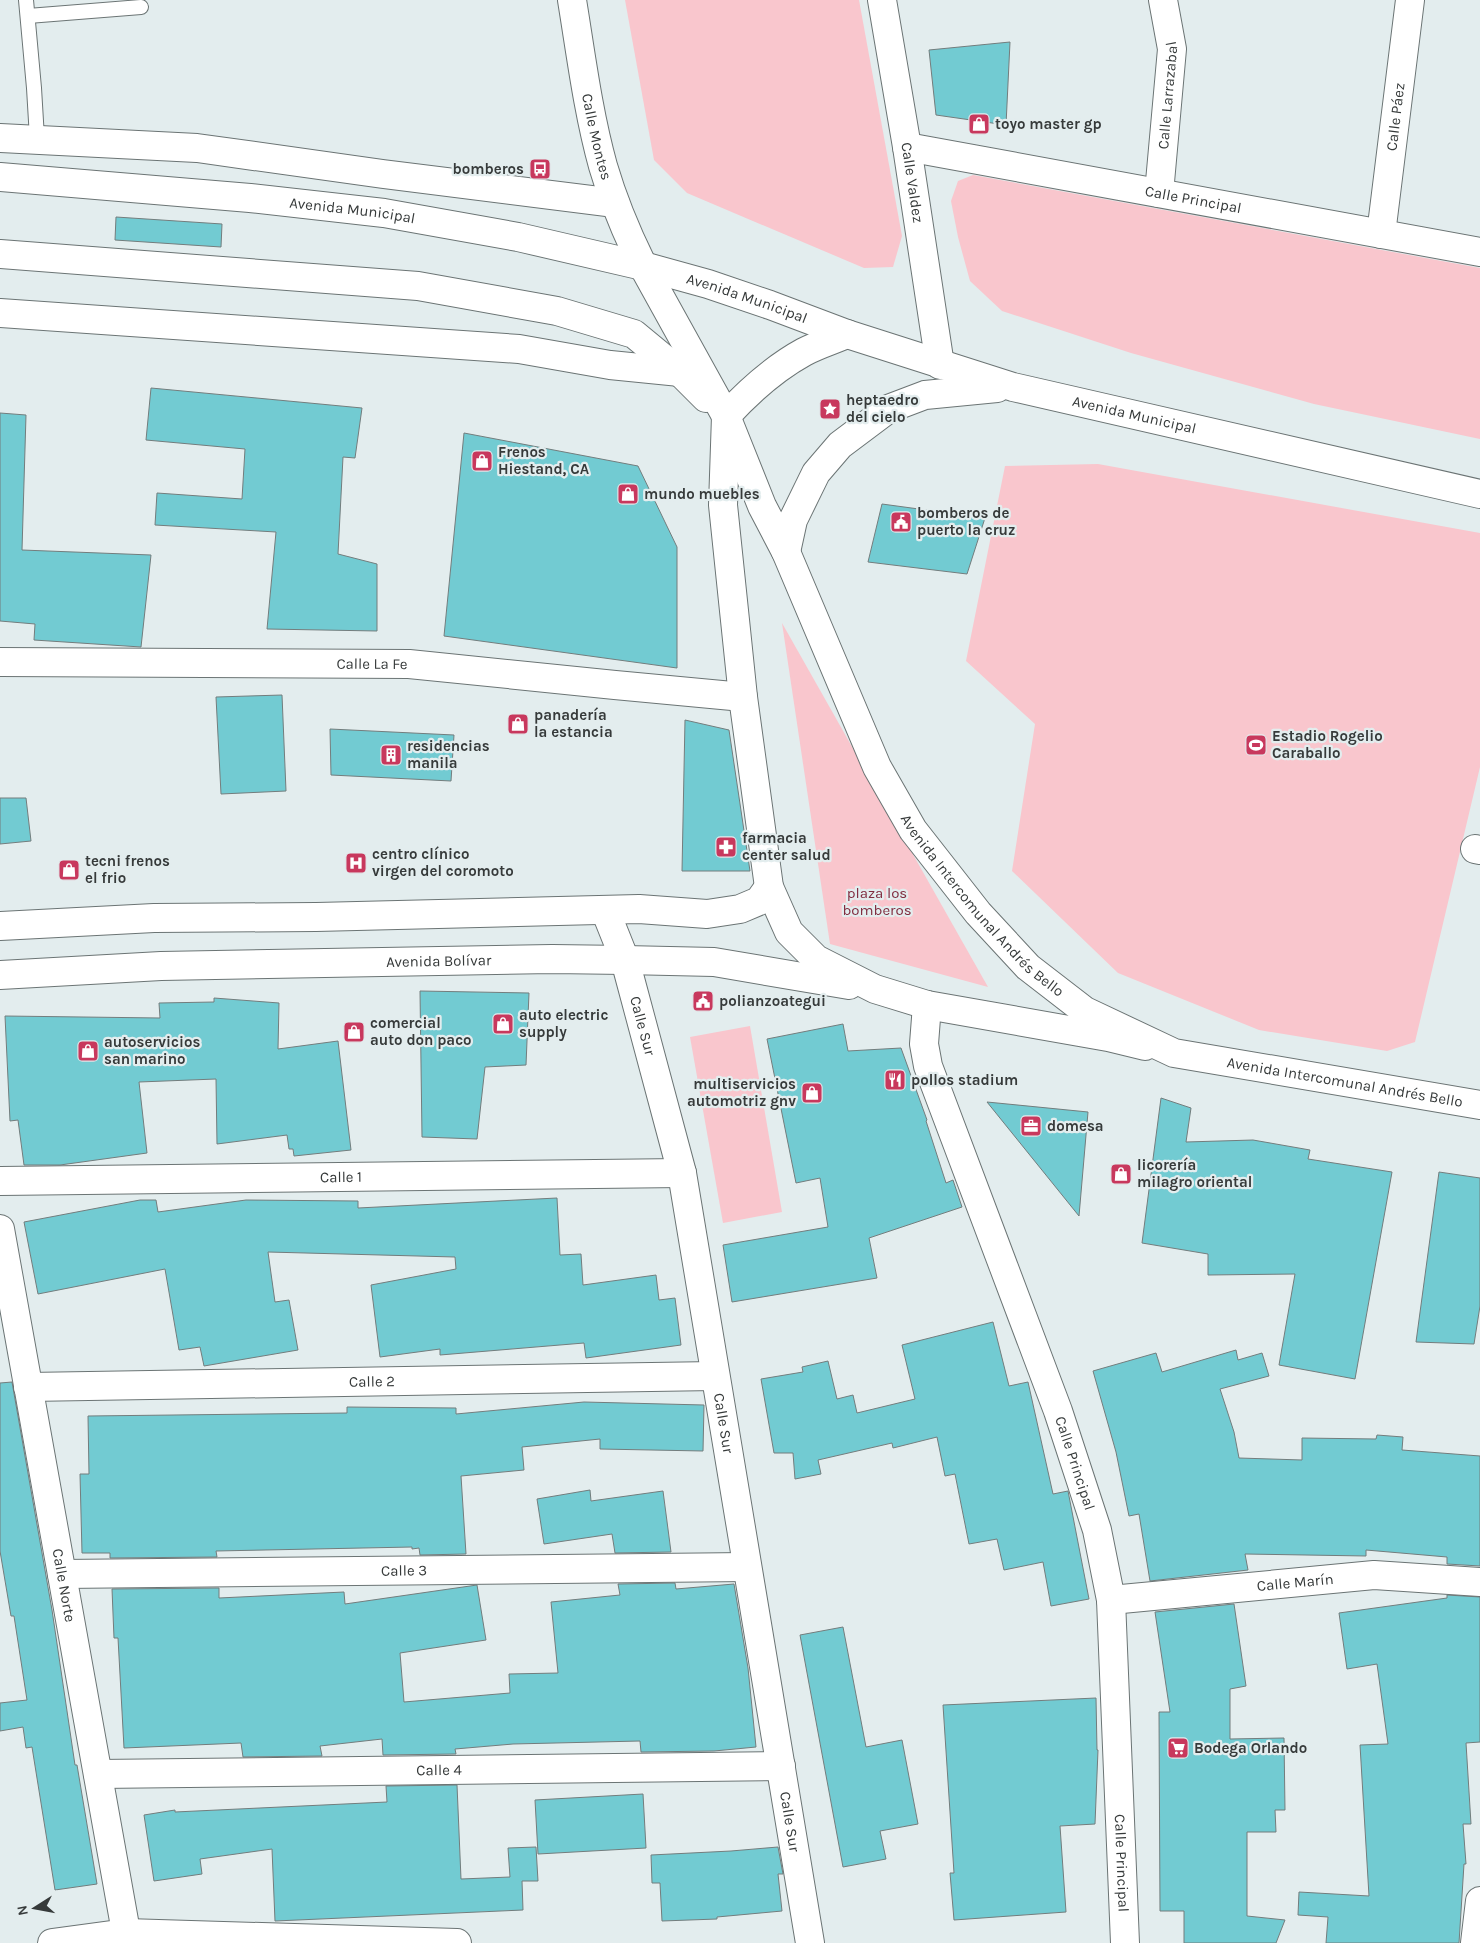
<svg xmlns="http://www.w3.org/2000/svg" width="1480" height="1943" viewBox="0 0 1480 1943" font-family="Karla,sans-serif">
	<rect width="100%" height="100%" fill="#e3edee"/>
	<g fill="#f9c6cd">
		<polygon points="625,0 859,0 902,236 893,267 864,268 687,193 654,160"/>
		<polygon points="973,175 1480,268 1480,439 1314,404 1131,353 1002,311 970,281 958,237 951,201 958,181"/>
		<polygon points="1098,464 1480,533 1480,767 1415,1042 1387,1051 1259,1030 1118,973 1012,871 1035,724 966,661 1005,466"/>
		<polygon points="782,623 988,987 830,944"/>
		<polygon points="750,1026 782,1212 723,1223 690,1037"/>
	</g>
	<g fill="#72cbd2" stroke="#737d7d">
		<polygon points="1010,42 1006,125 936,115 929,50"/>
		<polygon points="116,217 222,224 221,247 115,240"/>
		<polygon points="151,388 362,408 355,458 343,457 338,554 377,564 377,631 267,629 276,532 155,525 157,493 242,499 245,449 146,440"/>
		<polygon points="0,413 26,415 22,550 151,555 141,647 34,640 35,624 0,621"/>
		<polygon points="464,433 638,466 677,547 677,668 444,636"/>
		<polygon points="882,504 985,518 967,574 868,562"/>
		<polygon points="282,695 286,791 221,794 216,697"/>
		<polygon points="685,720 729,730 750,871 682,871"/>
		<polygon points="330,729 454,735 451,781 331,775"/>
		<polygon points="0,798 26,798 31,841 0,844"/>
		<polygon points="420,991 529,993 526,1065 485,1067 477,1139 422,1137"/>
		<polygon points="214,998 279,1003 278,1049 338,1041 351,1150 294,1156 293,1149 289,1149 287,1135 217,1144 216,1079 139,1082 147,1153 60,1165 24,1165 18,1120 10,1121 5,1016 160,1018 159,1003 214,1002"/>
		<polygon points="843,1024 848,1051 901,1048 927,1120 926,1121 946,1183 953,1180 962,1207 869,1238 877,1278 732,1302 723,1245 828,1227 820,1178 796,1183 767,1039"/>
		<polygon points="1161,1098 1191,1108 1186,1142 1253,1140 1310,1150 1308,1159 1392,1172 1355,1379 1279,1365 1295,1274 1208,1275 1208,1254 1142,1243"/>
		<polygon points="987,1102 1088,1112 1079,1216"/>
		<polygon points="1439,1172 1480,1178 1480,1306 1474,1344 1416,1342"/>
		<polygon points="557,1198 560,1255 581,1254 583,1285 656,1275 659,1300 675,1298 681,1345 586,1358 584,1343 440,1355 440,1349 380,1357 371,1285 456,1269 455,1257 268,1252 275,1302 289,1300 298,1350 204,1366 200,1347 179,1350 165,1269 38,1294 24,1222 140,1200 156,1200 158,1212 246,1200 358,1201 358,1208"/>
		<polygon points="993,1322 1009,1386 1028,1382 1053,1494 1068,1491 1089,1599 1051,1606 1043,1562 1004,1570 997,1539 969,1544 955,1474 945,1476 937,1437 893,1448 892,1443 818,1460 821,1474 795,1479 793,1453 774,1453 761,1379 803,1372 802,1367 828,1361 837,1399 853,1395 857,1413 915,1399 902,1345"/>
		<polygon points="1236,1350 1238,1360 1262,1353 1269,1376 1220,1389 1234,1432 1239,1458 1302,1460 1302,1438 1376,1439 1377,1435 1403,1437 1402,1450 1480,1456 1480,1566 1447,1564 1447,1557 1366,1550 1366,1556 1245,1554 1248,1570 1150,1581 1139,1514 1129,1516 1116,1452 1093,1371 1156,1353 1162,1372"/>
		<polygon points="12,1382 52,1610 75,1765 77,1765 97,1884 55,1890 32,1747 26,1748 23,1727 0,1731 0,1703 27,1700 14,1616 11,1616 0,1551 0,1383"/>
		<polygon points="584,1402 704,1405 703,1451 600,1449 600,1439 522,1447 524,1470 461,1476 466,1554 420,1555 419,1548 412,1549 412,1547 216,1551 217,1557 110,1558 110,1553 82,1553 80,1474 89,1474 88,1416 347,1413 347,1407 456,1408 456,1414"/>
		<polygon points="590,1490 591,1501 663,1491 671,1552 615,1553 612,1534 544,1544 537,1499"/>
		<polygon points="675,1583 676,1589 734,1584 748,1668 756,1747 714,1751 641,1752 640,1741 513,1744 455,1749 456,1754 383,1755 382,1739 320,1746 322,1756 243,1757 241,1743 124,1748 118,1638 114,1638 112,1589 219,1588 219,1598 344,1592 345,1604 477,1585 486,1640 400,1653 404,1702 510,1693 509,1674 558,1673 551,1602 620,1595 618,1584"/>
		<polygon points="1447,1595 1480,1597 1480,1742 1466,1743 1471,1824 1463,1824 1466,1864 1464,1864 1459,1943 1326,1943 1328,1917 1298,1915 1299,1892 1369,1896 1360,1745 1388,1744 1377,1664 1347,1669 1339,1613 1447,1598"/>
		<polygon points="1234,1604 1246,1686 1230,1689 1230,1739 1284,1738 1285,1810 1275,1810 1276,1832 1247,1832 1247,1916 1285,1920 1276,1943 1184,1943 1184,1911 1160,1911 1159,1712 1170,1712 1155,1612"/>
		<polygon points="843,1627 866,1747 902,1740 918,1824 880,1831 886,1859 843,1867 800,1635"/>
		<polygon points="1096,1698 1097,1750 1098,1750 1095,1824 1060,1826 1066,1912 954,1920 950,1873 954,1873 943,1705"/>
		<polygon points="457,1785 461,1879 510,1877 508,1848 536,1847 538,1881 522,1881 523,1910 275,1921 272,1849 200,1859 202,1874 154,1881 144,1815 175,1810 175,1812 387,1802 386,1786"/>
		<polygon points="643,1794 646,1848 538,1854 535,1800"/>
		<polygon points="778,1847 783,1874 778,1874 782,1911 717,1917 717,1919 662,1921 660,1883 652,1883 651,1855 731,1851"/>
	</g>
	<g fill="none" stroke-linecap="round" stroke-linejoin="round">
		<g stroke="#6b7474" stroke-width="16">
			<g id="lane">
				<polyline points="26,0 34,88 37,138"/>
				<polyline points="28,16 141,7"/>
			</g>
		</g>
		<g stroke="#6b7474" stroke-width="30">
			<g id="street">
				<path id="s1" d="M882,0l25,147 33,218"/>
				<polyline points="0,138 197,148 383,174 615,203"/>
				<path id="s2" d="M907,147l573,105"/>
				<path id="s3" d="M1159,193l13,-144 -9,-49"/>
				<path id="s4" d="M1381,234l29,-234"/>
				<polyline points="0,313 519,349 610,365 680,372"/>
				<path id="s5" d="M0,662l409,2 206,21 128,12"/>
				<polyline points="1475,849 1480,850"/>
				<path id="s6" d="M605,910l20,50 57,213 128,770"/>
				<path id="s7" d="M927,1005l-3,39 4,22 130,345 39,119 14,70 14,343"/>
				<path id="s8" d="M0,1181l682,-8"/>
				<path id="s9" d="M0,1229l128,714"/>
				<path id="s10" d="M28,1387l687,-11"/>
				<path id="s11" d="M62,1574l685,-7"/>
				<path id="s12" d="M1111,1600l263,-25 106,7"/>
				<path id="s13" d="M98,1774l683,-8"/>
				<polyline points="52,1943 126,1933 457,1943"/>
				<polyline points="1475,1943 1480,1901"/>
			</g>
		</g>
		<g stroke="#6b7474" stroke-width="30">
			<g id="secondary">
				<path id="s14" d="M572,0c9,55 16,112 31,166 10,34 24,68 40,100"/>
				<polyline points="726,416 723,505 743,697 769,887 789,932 816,959 875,989 927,1005 1108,1037 1145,1046"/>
				<polyline points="0,926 154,918 316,917 639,909 707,914 740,909 759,901 769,887"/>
				<path id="s15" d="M0,975l161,-9 391,-7 73,1 89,2 135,23"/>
			</g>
		</g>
		<g stroke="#6b7474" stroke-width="30">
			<g id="highway">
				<path id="s16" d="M0,177l250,21 134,15 134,24 125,29 65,18 62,21 77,29 166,53 467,107"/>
				<polyline points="0,254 418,286 557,311 634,334 680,372 706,398"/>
				<path id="s17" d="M643,266l83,150 36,90 24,46 91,215 36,63 65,83 50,54 57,44 89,42 306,52"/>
				<path d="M726,416c23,-25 47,-47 78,-64 13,-7 29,-12 43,-18"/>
				<polyline points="786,552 793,520 816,473 840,445 888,409 925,395 997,388"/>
			</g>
		</g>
		<use href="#lane" stroke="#fff" stroke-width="14"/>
		<use href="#street" stroke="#fff" stroke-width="28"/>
		<use href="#secondary" stroke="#fff" stroke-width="28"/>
		<use href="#highway" stroke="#fff" stroke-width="28"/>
	</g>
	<defs>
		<g id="shop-square" transform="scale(1.125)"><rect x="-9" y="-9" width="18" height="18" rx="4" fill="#c8385d" stroke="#e3edee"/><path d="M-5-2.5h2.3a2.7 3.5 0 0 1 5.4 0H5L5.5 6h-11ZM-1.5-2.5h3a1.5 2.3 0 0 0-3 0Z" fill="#fff"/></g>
		<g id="bus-square" transform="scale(1.125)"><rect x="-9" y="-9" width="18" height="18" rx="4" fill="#c8385d" stroke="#e3edee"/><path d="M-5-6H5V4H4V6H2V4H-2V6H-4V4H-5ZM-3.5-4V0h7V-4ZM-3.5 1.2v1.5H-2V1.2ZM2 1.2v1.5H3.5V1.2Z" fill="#fff"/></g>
		<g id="sight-square" transform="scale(1.125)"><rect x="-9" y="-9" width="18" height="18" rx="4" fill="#c8385d" stroke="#e3edee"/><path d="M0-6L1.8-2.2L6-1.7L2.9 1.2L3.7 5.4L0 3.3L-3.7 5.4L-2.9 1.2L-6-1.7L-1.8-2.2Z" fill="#fff"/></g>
		<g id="civic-square" transform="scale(1.125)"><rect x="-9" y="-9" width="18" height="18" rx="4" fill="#c8385d" stroke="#e3edee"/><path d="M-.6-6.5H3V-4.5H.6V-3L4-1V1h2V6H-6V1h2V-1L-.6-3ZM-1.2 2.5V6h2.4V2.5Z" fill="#fff"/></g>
		<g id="stadium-square" transform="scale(1.125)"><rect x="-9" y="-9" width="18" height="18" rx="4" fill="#c8385d" stroke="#e3edee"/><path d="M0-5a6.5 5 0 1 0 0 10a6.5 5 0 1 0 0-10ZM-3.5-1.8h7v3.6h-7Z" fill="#fff"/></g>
		<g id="building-square" transform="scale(1.125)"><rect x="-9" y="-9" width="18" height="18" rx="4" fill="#c8385d" stroke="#e3edee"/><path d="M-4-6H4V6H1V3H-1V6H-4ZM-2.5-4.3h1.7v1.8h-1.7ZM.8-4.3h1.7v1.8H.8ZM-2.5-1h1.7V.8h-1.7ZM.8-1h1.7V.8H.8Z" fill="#fff"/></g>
		<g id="pharmacy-square" transform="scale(1.125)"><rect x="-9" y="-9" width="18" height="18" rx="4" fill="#c8385d" stroke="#e3edee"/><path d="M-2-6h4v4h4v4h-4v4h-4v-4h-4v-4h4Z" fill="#fff"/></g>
		<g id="hospital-square" transform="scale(1.125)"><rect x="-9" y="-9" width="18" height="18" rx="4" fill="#c8385d" stroke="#e3edee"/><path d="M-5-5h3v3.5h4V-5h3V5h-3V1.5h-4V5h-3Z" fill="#fff"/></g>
		<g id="restaurant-square" transform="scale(1.125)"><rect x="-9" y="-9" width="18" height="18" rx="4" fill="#c8385d" stroke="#e3edee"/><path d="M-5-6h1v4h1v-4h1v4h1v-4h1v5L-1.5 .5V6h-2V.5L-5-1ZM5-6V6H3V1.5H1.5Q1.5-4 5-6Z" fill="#fff"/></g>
		<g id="office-square" transform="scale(1.125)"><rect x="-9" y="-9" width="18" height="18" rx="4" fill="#c8385d" stroke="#e3edee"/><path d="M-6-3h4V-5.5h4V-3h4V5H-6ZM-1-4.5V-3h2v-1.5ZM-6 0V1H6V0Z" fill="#fff"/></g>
		<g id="supermarket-square" transform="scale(1.125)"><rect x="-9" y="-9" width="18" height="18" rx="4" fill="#c8385d" stroke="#e3edee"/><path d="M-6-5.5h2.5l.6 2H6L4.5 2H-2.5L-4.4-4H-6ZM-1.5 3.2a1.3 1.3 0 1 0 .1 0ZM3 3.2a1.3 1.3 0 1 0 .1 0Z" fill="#fff"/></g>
	</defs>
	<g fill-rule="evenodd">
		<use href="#shop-square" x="979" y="124"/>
		<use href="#bus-square" x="540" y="169"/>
		<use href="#sight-square" x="830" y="409"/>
		<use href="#shop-square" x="482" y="461"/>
		<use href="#shop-square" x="628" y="494"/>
		<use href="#civic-square" x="901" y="522"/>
		<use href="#shop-square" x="518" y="724"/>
		<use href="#stadium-square" x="1256" y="745"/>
		<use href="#building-square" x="391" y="755"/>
		<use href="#pharmacy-square" x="726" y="847"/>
		<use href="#hospital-square" x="356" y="863"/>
		<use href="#shop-square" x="69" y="870"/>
		<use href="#civic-square" x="703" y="1001"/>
		<use href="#shop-square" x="503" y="1024"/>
		<use href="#shop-square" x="354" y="1032"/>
		<use href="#shop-square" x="88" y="1051"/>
		<use href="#restaurant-square" x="895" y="1080"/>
		<use href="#shop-square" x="812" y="1093"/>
		<use href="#office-square" x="1031" y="1126"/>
		<use href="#shop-square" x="1121" y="1174"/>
		<use href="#supermarket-square" x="1178" y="1748"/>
	</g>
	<g text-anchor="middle" stroke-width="4.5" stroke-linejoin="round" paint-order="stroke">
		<g font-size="15" fill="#363a3a" stroke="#e3edee">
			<text dy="5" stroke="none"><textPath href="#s3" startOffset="98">Calle Larrazabal</textPath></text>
			<text dy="5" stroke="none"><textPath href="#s4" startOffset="118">Calle Páez</textPath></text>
			<text dy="5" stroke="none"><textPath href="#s14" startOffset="139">Calle Montes</textPath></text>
			<text dy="5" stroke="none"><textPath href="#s1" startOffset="185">Calle Valdez</textPath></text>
			<text dy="5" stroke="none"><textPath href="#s2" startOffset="291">Calle Principal</textPath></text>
			<text dy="5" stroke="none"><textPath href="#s16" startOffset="354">Avenida Municipal</textPath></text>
			<text dy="5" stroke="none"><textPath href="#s16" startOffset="759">Avenida Municipal</textPath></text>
			<text dy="5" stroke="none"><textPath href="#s16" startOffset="1164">Avenida Municipal</textPath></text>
			<text dy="5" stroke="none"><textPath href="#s5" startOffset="372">Calle La Fe</textPath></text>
			<text dy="5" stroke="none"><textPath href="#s17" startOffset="729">Avenida Intercomunal Andrés Bello</textPath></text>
			<text dy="5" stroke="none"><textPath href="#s15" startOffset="439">Avenida Bolívar</textPath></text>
			<text dy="5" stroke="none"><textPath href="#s6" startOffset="122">Calle Sur</textPath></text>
			<text dy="5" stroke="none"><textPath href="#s17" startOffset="1149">Avenida Intercomunal Andrés Bello</textPath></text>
			<text dy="5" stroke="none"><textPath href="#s8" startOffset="341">Calle 1</textPath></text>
			<text dy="5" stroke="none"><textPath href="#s10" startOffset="344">Calle 2</textPath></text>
			<text dy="5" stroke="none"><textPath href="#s6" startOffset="528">Calle Sur</textPath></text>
			<text dy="5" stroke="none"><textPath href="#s7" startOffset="485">Calle Principal</textPath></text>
			<text dy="5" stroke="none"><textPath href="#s11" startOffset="342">Calle 3</textPath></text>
			<text dy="5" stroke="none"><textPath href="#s12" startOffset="185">Calle Marín</textPath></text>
			<text dy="5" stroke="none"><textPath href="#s9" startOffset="362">Calle Norte</textPath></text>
			<text dy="5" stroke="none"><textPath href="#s13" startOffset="341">Calle 4</textPath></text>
			<text dy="5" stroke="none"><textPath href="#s6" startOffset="932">Calle Sur</textPath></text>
			<text dy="5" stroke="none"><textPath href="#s7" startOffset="890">Calle Principal</textPath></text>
		</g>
		<g font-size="15" font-weight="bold" fill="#363a3a" stroke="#e3edee" text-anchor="start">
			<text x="995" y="129">toyo master gp</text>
			<text x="524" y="174" text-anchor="end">bomberos</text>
			<text x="846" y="405">heptaedro<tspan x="846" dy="17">del cielo</tspan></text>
			<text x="498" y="457">Frenos<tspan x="498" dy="17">Hiestand, CA</tspan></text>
			<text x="644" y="499">mundo muebles</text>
			<text x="917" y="518">bomberos de<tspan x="917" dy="17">puerto la cruz</tspan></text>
			<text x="534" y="720">panadería<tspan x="534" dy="17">la estancia</tspan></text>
			<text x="1272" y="741">Estadio Rogelio<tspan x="1272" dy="17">Caraballo</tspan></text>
			<text x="407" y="751">residencias<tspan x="407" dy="17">manila</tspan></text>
			<text x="742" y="843">farmacia<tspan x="742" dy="17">center salud</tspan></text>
			<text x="372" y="859">centro clínico<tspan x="372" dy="17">virgen del coromoto</tspan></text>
			<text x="85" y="866">tecni frenos<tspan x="85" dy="17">el frio</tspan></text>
			<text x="719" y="1006">polianzoategui</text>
			<text x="519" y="1020">auto electric<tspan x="519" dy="17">supply</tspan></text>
			<text x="370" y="1028">comercial<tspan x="370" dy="17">auto don paco</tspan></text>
			<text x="104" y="1047">autoservicios<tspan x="104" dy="17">san marino</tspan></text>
			<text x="911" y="1085">pollos stadium</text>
			<text x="796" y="1089" text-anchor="end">multiservicios<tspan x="796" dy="17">automotriz gnv</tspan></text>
			<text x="1047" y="1131">domesa</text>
			<text x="1137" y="1170">licorería<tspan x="1137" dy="17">milagro oriental</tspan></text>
			<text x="1194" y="1753">Bodega Orlando</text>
		</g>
		<g font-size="15" fill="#802c3f" stroke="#e3edee">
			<text x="877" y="898">plaza los<tspan x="877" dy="17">bomberos</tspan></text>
		</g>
	</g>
	<g transform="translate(35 1908) rotate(259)" stroke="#e3edee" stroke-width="4" paint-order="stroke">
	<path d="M0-4L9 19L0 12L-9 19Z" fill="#363a3a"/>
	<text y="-8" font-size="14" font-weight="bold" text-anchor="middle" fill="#363a3a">N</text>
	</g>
</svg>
